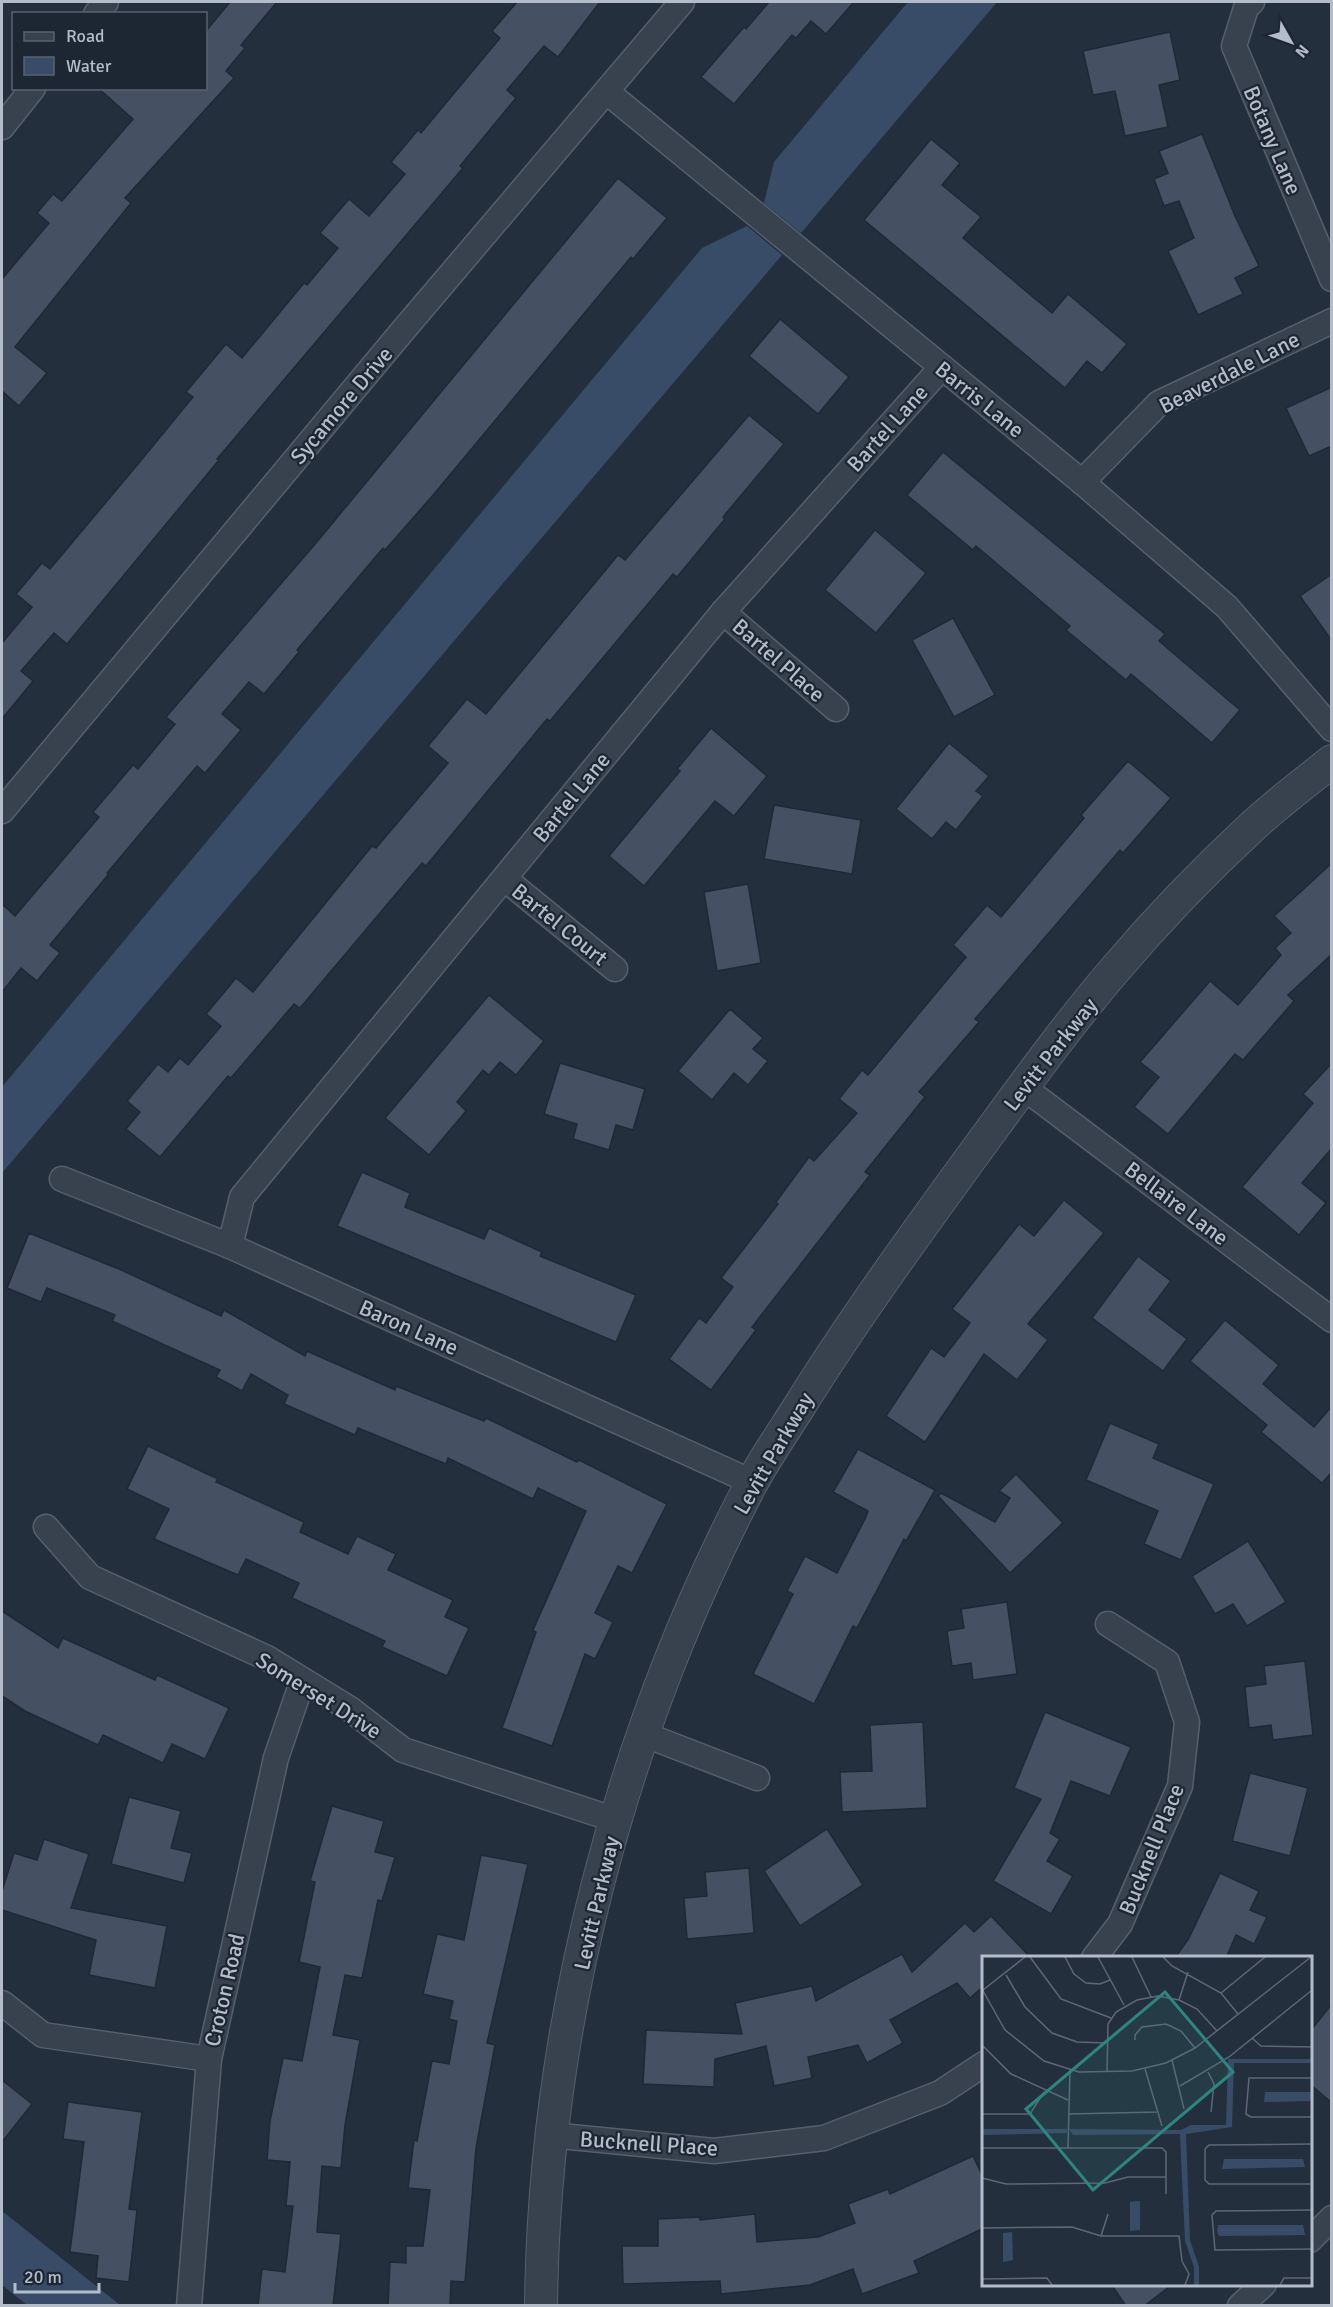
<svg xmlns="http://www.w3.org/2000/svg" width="1333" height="2307" viewBox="0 0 1333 2307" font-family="Signika,sans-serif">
	<rect width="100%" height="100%" fill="#242f3e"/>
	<g fill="#394c67">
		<polygon points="908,2 997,2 801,233 764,203 774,162"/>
		<polygon points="747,226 782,255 2,1173 2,1087 702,248"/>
		<polygon points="2,2211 120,2305 27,2305 2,2285"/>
	</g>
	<g fill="#455162" stroke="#1f2835" stroke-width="1.5">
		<polygon points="230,2 277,2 241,45 245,48 226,71 234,78 125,198 131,203 15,347 47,373 19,406 2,391 2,279 49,223 37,213 53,194 62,201 133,119 98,88 206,88 206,31"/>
		<polygon points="517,2 600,2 558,57 544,46 507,90 516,98 460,166 463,168 217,459 219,460 67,644 54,633 21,671 33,681 2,719 2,643 32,607 16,594 42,563 50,569 138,464 193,397 186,392 226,344 242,358 304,283 307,285 338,248 320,233 349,199 369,216 405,174 391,162 418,130 421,133 500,38 492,31"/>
		<polygon points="769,2 854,2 826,34 811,21 796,38 792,35 734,104 701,77 744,27 746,29"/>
		<polygon points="1170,32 1180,80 1159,85 1168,127 1125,136 1115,91 1093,95 1083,51"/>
		<polygon points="1202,134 1235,216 1259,266 1235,278 1243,294 1198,315 1168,251 1194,238 1179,201 1164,206 1154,179 1168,173 1159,151"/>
		<polygon points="931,139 960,163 942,185 981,217 963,238 1052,313 1068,294 1127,344 1102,373 1087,361 1065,388 864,220"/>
		<polygon points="618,178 667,218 633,259 631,257 434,494 385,550 383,548 297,650 299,652 264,694 249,682 222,714 241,730 205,773 197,766 107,873 108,875 50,945 60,953 37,981 21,968 2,992 2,904 15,916 99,817 93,812 133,765 138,769 175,724 166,717 316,543"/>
		<polygon points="780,319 849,377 818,414 749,356"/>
		<polygon points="1332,387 1332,446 1309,456 1286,408"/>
		<polygon points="749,415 784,444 723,517 725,519 677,577 673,574 550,721 547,719 426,866 422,863 300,1008 294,1004 231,1078 228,1076 160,1157 126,1129 140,1112 127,1101 158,1064 168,1072 180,1058 188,1065 221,1026 206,1014 236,978 253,992 372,846 376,848 448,763 428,746 467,699 486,714 618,555 625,560"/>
		<polygon points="943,452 1165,634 1159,641 1240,710 1212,743 1131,674 1126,680 1066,630 1070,626 976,546 973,550 907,495"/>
		<polygon points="875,530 926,573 876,633 825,590"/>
		<polygon points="1332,574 1332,641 1300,596"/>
		<polygon points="953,618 995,695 954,717 912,640"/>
		<polygon points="711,728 767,776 734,816 715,801 644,886 609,856 680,771 677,769"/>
		<polygon points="949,743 989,776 976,791 983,796 956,830 946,822 932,839 896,809"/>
		<polygon points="1128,761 1171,798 1123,853 1120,850 975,1019 979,1022 919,1092 925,1097 865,1172 870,1175 752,1327 756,1330 711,1390 669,1359 699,1318 706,1323 733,1287 721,1278 778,1204 776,1202 809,1157 814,1161 857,1113 839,1099 862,1070 868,1075 966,957 953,945 987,905 1001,917 1084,818 1081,815"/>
		<polygon points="774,805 861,820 852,874 764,859"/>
		<polygon points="1332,863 1332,954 1288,995 1294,1001 1243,1060 1235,1054 1168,1134 1134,1107 1159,1077 1140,1062 1210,981 1238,1005 1281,955 1275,948 1291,933 1274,916"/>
		<polygon points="748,884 761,963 717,971 704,892"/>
		<polygon points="489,995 544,1041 516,1075 500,1062 489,1075 483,1070 457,1102 466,1111 429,1155 385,1118"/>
		<polygon points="730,1009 763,1038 753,1049 768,1061 748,1085 734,1073 712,1100 678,1071"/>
		<polygon points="560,1063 645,1089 633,1130 616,1125 609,1150 573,1139 577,1124 544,1114"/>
		<polygon points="1332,1063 1332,1148 1302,1183 1326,1203 1299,1235 1242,1187 1313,1103 1303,1094"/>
		<polygon points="362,1172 410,1193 405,1207 484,1239 489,1228 542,1252 540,1256 636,1295 616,1342 337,1226"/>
		<polygon points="1064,1200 1104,1233 1028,1324 1048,1340 1017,1380 984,1354 925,1442 886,1416 931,1348 944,1357 970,1323 952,1309 1019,1224 1034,1236"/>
		<polygon points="29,1233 119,1269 221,1316 224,1310 305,1356 307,1351 395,1390 396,1386 484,1421 486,1418 577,1462 579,1460 667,1504 632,1573 618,1566 595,1613 613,1622 595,1659 585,1654 552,1746 502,1728 536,1632 533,1630 586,1511 538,1488 533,1499 448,1458 446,1464 358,1428 355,1435 284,1404 288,1395 251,1374 242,1391 216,1377 220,1370 112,1321 115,1315 47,1288 41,1302 7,1288"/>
		<polygon points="1138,1256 1171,1281 1149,1310 1187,1339 1163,1371 1092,1318"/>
		<polygon points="1225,1320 1279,1365 1263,1384 1314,1427 1332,1406 1332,1472 1322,1483 1261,1432 1267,1425 1190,1361"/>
		<polygon points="1110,1423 1159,1444 1153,1458 1214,1484 1181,1560 1144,1544 1158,1511 1086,1480"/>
		<polygon points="148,1446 218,1479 216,1482 304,1522 300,1532 348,1554 357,1536 396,1554 388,1570 453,1600 445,1617 469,1628 447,1676 382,1647 385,1641 292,1598 299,1583 246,1559 238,1575 154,1539 169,1509 127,1489"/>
		<polygon points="858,1449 935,1490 906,1541 904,1539 857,1628 853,1626 814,1704 753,1674 793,1594 787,1591 805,1556 837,1573 866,1517 868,1511 833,1492"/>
		<polygon points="1016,1474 1063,1523 1010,1573 938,1496 941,1493 995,1522 1010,1498 999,1491"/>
		<polygon points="1248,1541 1286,1602 1247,1626 1233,1604 1215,1614 1192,1576"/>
		<polygon points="1007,1602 1017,1674 973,1680 971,1663 952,1666 947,1631 964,1628 961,1609"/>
		<polygon points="2,1611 58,1648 63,1638 155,1680 157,1675 229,1708 205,1759 172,1744 163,1763 103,1735 98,1745 25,1711 2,1696"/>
		<polygon points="1305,1661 1313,1735 1273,1740 1271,1725 1249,1728 1245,1687 1266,1684 1264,1666"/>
		<polygon points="1045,1712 1131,1747 1110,1796 1071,1781 1050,1833 1060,1839 1047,1861 1073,1876 1051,1914 993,1881 1041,1799 1014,1788"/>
		<polygon points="923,1722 927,1808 842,1812 840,1772 872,1771 870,1725"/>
		<polygon points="1250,1773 1308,1788 1290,1856 1232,1841"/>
		<polygon points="129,1797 181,1811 171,1848 192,1853 184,1883 111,1864"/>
		<polygon points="332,1806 384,1821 375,1852 395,1857 382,1901 378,1900 362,1978 345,1975 333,2035 360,2040 345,2125 341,2168 322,2166 317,2232 341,2234 333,2306 258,2306 262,2269 285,2272 293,2206 286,2206 290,2162 267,2160 270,2121 283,2058 302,2061 320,1967 299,1962 315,1882 310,1881"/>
		<polygon points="827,1829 863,1885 800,1926 764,1871"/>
		<polygon points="44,1839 89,1854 71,1908 167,1926 155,1988 89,1975 96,1940 2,1910 2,1891 14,1853 37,1860"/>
		<polygon points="481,1855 528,1864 487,2043 495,2045 476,2148 465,2282 451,2281 450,2306 388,2306 390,2262 406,2263 406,2246 423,2246 430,2190 408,2188 414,2140 417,2141 432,2061 449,2064 457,2021 449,2019 453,2001 423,1994 437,1934 464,1940"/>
		<polygon points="749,1868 754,1933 687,1939 684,1898 707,1896 705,1872"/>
		<polygon points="1220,1873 1259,1891 1250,1910 1267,1917 1254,1944 1236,1935 1226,1958 1175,1958 1189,1938"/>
		<polygon points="991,1916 1031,1958 984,1958 984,1986 970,1998 957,1983 890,2020 903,2043 867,2063 858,2045 808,2057 812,2078 774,2086 766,2046 715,2059 714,2087 643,2084 646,2030 742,2034 735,2003 812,1986 816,2001 902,1954 912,1972 965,1923 974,1932"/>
		<polygon points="1332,2004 1332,2103 1311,2085 1311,2030"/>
		<polygon points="2,2080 32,2104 2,2142"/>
		<polygon points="68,2102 142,2112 129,2209 137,2210 129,2282 96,2278 98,2256 70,2252 84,2142 63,2139"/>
		<polygon points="973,2156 984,2179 984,2228 914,2261 919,2273 862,2294 853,2269 810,2285 721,2294 720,2281 623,2284 622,2246 658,2246 658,2219 700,2217 700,2220 755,2214 757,2242 818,2237 855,2223 848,2204 888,2189 890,2194"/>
		<polygon points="1111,2284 1173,2284 1144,2306 1126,2306"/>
	</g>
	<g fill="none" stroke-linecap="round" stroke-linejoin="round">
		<g stroke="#565f6c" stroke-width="27">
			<g id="minor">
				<polyline points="1252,2 1246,8 1234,46 1332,279"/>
				<polyline points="96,14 106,2"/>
				<polyline points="607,92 1082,482 1227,607 1332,729"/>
				<polyline points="2,127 33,88"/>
				<polyline points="1082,482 1159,403 1332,321"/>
				<polyline points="723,612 836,709"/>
				<polyline points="2,811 400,334 682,2"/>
				<polyline points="505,879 615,969"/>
				<polyline points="1023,1087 1332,1320"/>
				<polyline points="62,1179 230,1246 752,1482"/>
				<polyline points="230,1246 242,1197 723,612 942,367"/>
				<polyline points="46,1527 90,1577 267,1658 350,1709 403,1750 616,1820"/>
				<polyline points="643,1734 757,1778"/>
				<polyline points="1094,1958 1120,1924 1180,1786 1187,1722 1167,1662 1108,1624"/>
				<polyline points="2,2003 43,2035 209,2059"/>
				<polyline points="550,2135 714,2151 824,2138 940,2093 984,2064"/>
				<polyline points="1310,2240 1332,2218"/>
				<polyline points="189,2306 209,2059 276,1758 302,1682"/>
				<polyline points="1240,2306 1264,2284"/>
			</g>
		</g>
		<g stroke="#565f6c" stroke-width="34">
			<path id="tertiary" d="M541,2306c3,-281 79,-571 209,-820 14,-26 31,-51 47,-76 52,-84 110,-164 168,-244 48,-65 95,-132 147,-193 44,-52 93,-103 143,-149 24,-22 51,-42 77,-63"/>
		</g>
		<use href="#minor" stroke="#38414e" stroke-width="24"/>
		<use href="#tertiary" stroke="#38414e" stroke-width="32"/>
	</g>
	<g text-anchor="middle" stroke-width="4.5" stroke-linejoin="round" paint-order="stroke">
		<g font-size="22" fill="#b4bcc9" stroke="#1d2633">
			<text transform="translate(1273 140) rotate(67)" y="8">Botany Lane</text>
			<text transform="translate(1229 372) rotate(-27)" y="8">Beaverdale Lane</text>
			<text transform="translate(980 399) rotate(39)" y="8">Barris Lane</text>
			<text transform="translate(341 405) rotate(-50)" y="8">Sycamore Drive</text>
			<text transform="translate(887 428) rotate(-48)" y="8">Bartel Lane</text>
			<text transform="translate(779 660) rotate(41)" y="8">Bartel Place</text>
			<text transform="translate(571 797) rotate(-51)" y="8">Bartel Lane</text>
			<text transform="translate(560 924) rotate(39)" y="8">Bartel Court</text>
			<text transform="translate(1050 1054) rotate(-52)" y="8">Levitt Parkway</text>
			<text transform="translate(1177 1203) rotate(37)" y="8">Bellaire Lane</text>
			<text transform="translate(409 1327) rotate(24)" y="8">Baron Lane</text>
			<text transform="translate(773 1453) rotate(-60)" y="8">Levitt Parkway</text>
			<text transform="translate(319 1695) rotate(32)" y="8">Somerset Drive</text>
			<text transform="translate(1151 1849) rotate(-68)" y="8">Bucknell Place</text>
			<text transform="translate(596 1903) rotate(-77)" y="8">Levitt Parkway</text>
			<text transform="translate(224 1990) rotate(-77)" y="8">Croton Road</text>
			<text transform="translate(649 2143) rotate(4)" y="8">Bucknell Place</text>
		</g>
	</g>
	<g transform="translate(982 1956)">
		<rect width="330" height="330" fill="#242f3e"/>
		<path d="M246,103h84v4h-78l-2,64 -46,7 4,106 9,27v18h-5v-18l-9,-26 -5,-107 -107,1 -4,-6 112,1 10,-5h35zM283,136h47v9l-48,1zM0,173h85v4l-85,2zM242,203h79l2,8 -83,2zM158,245v29l-10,1v-29zM321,269l2,10 -86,1 -2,-4 1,-7zM30,276l1,28 -10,2v-29z" fill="#394c67"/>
		<path fill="none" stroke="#5e6776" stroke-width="1.5" d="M48,1l31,42 50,19M83,1l9,17 12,9 14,1 10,-4M116,1l26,48M150,1l19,40M181,1l9,9 49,27 17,21M24,19l19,32 27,26 25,9 29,1M0,33l23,41 39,31 35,11 53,-1 34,-8 29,-15 116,-91M1,34l42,-33M239,37l44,-36M197,44l9,-28M270,82l9,8 51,1M153,84v-5l7,-8 24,-3 15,7 14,17M0,89l29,29 57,26M190,104l12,49M163,113l17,57M125,116l1,-48 8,-12 21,-12 21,-4 21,4 18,9 20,22M226,116l6,12 -3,28M330,122h-63l-3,36 5,3h61M198,130l49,-29 83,-67M0,158h48l14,-22M86,158l89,-2M330,188l-103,1 -4,4v31l4,4h103M0,192h180l4,4v42M86,192l2,-78M0,222l24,6 99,-1 23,-6h38M330,254l-96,1 -4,4 3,35 97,-1M0,272l90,-1 29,9h78l3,25 7,13 -4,11M119,280l7,-22M0,323l65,-1 5,7M298,329l4,-7h28"/>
		<path fill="#308480" fill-opacity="0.15" stroke="#308480" stroke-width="3" d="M183,36l68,80 -140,118 -67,-81z"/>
		<rect width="330" height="330" fill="none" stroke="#b4bcc9" stroke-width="3"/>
	</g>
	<rect width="1333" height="2307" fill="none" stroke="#b4bcc9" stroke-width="6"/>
	<rect x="12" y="12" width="195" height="78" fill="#1d2633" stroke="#59626f" stroke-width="1.5"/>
	<rect x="24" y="32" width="30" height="9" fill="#38414e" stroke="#59626f" stroke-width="1.5"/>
	<text x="66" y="42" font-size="18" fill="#b4bcc9">Road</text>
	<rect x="24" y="57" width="30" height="18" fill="#394c67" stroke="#59626f" stroke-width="1.5"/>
	<text x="66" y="72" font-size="18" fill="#b4bcc9">Water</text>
	<g transform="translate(1291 42) rotate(130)" stroke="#1d2633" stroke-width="4.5" paint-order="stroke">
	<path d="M0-4.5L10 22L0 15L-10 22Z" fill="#b4bcc9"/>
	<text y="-9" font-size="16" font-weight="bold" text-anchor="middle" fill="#b4bcc9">N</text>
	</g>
	<path d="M15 2283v9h84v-9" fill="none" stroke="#b4bcc9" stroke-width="3"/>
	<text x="24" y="2283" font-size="18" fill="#b4bcc9" stroke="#1d2633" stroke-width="4.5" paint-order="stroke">20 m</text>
</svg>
